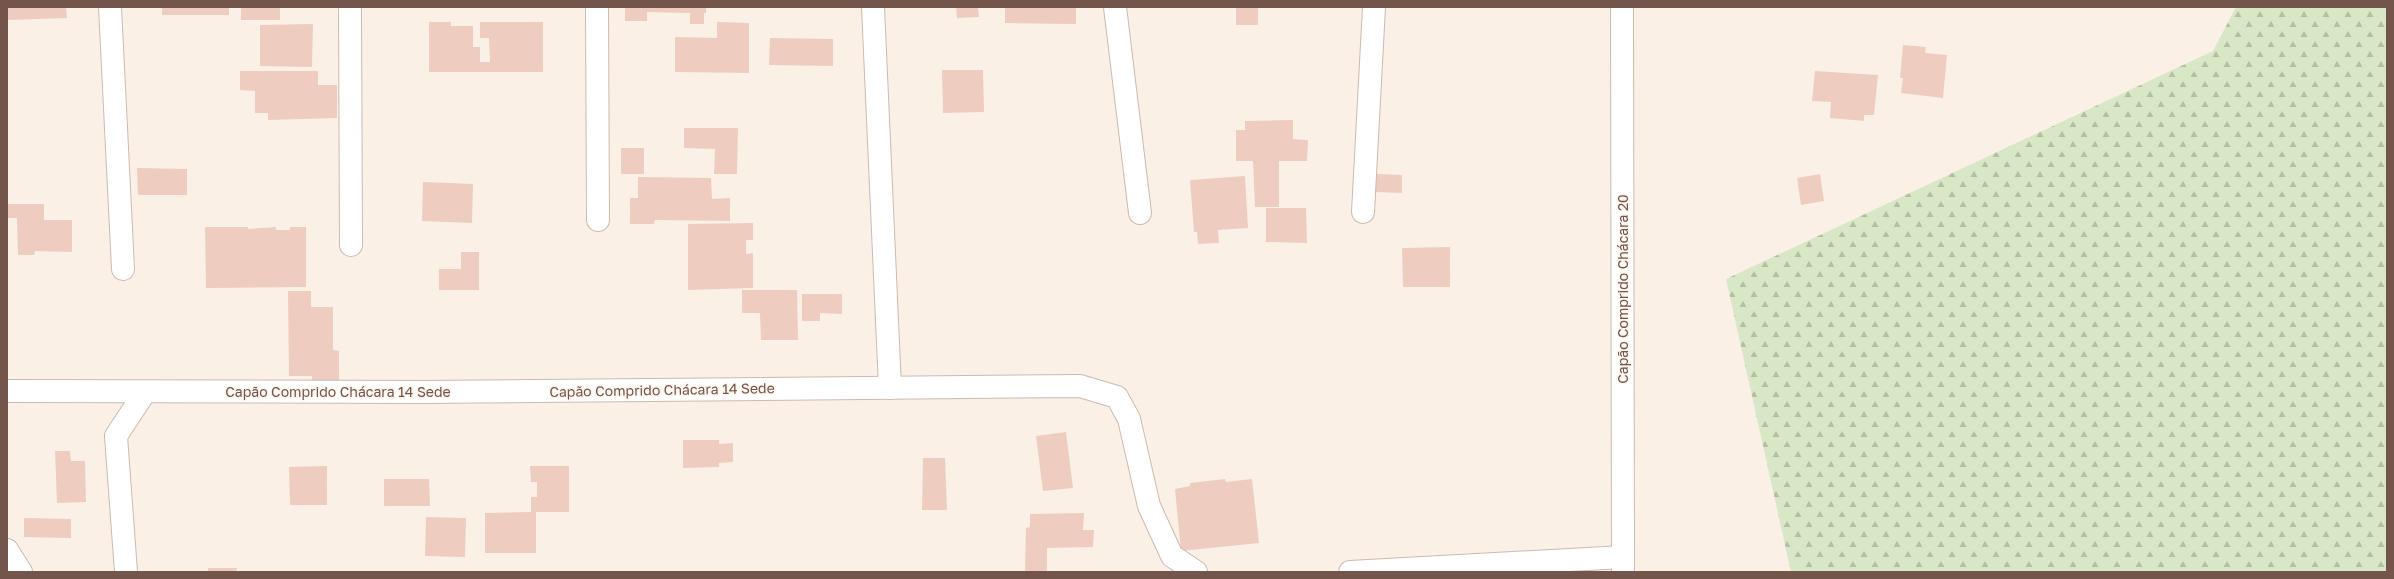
<svg xmlns="http://www.w3.org/2000/svg" width="2394" height="579" viewBox="0 0 2394 579" font-family="'Golos Text',sans-serif">
	<defs>
		<pattern id="forest-firs" width="22" height="20" patternUnits="userSpaceOnUse"><rect width="22" height="20" fill="#d8e8c6"/><path d="M5 1l3.5 6h-7zM16 11l3.5 6h-7z" fill="#b4bfa3"/></pattern>
	</defs>
	<rect width="100%" height="100%" fill="#fbf0e6"/>
	<polygon fill="url(#forest-firs)" points="2236,7 2387,7 2387,572 1791,572 1726,279 2213,51"/>
	<g fill="#efccc0">
		<polygon points="7,7 66,7 67,18 7,20"/>
		<rect x="162" y="7" width="67" height="8"/>
		<rect x="241" y="7" width="39" height="13"/>
		<polygon points="625,7 706,7 706,13 704,13 704,24 690,24 690,13 647,12 647,21 625,21"/>
		<polygon points="956,7 978,7 979,17 957,18"/>
		<polygon points="1005,7 1076,7 1076,24 1005,23"/>
		<rect x="1236" y="8" width="22" height="17"/>
		<polygon points="429,22 451,22 451,26 473,26 473,47 480,47 480,62 490,62 489,38 480,38 480,22 543,22 543,72 429,72"/>
		<polygon points="717,22 749,23 749,73 675,72 675,37 717,38"/>
		<polygon points="313,24 312,67 260,66 260,25"/>
		<polygon points="770,38 833,39 833,66 769,65"/>
		<polygon points="1903,45 1926,47 1925,53 1947,55 1943,98 1901,93 1903,78 1900,78"/>
		<polygon points="942,70 983,70 984,112 943,113"/>
		<polygon points="240,71 318,71 318,85 337,85 337,118 268,120 268,113 255,113 255,91 240,90"/>
		<polygon points="1815,71 1878,75 1874,115 1864,115 1864,121 1830,118 1831,102 1812,101"/>
		<polygon points="1293,120 1293,139 1308,140 1307,161 1279,161 1279,207 1255,207 1253,161 1236,161 1236,130 1245,130 1245,121"/>
		<polygon points="684,128 738,128 737,174 714,174 715,149 684,148"/>
		<rect x="621" y="148" width="23" height="26"/>
		<polygon points="137,168 187,169 187,195 138,195"/>
		<polygon points="1376,174 1402,175 1402,193 1376,192"/>
		<polygon points="1820,174 1824,201 1801,205 1797,178"/>
		<polygon points="1245,176 1248,228 1218,230 1219,243 1198,244 1197,232 1194,232 1190,180"/>
		<polygon points="638,177 711,178 712,199 730,198 730,221 655,220 654,224 630,224 630,198 638,198"/>
		<polygon points="423,182 473,184 472,223 422,221"/>
		<polygon points="7,204 44,204 44,220 72,220 72,252 35,251 34,255 18,255 17,218 7,218"/>
		<polygon points="1266,208 1306,208 1307,243 1266,242"/>
		<polygon points="753,223 753,240 746,240 746,254 753,253 753,288 688,290 688,224"/>
		<polygon points="205,227 248,227 248,229 276,227 276,230 290,230 290,227 306,227 306,287 206,288"/>
		<polygon points="1450,247 1450,287 1403,287 1402,248"/>
		<polygon points="461,252 479,252 479,290 439,290 439,269 461,269"/>
		<polygon points="742,290 797,290 798,340 761,340 760,313 742,313"/>
		<polygon points="288,291 311,291 311,307 333,307 333,350 339,351 339,382 312,382 312,376 289,376"/>
		<polygon points="802,294 842,294 842,314 820,313 820,321 802,321"/>
		<polygon points="1066,432 1073,488 1043,491 1036,436"/>
		<polygon points="683,440 719,440 719,444 733,443 733,462 719,463 719,467 683,468"/>
		<polygon points="55,451 70,451 71,461 85,461 86,502 57,503"/>
		<polygon points="923,458 945,458 947,510 922,510"/>
		<polygon points="327,466 327,505 290,505 289,467"/>
		<polygon points="530,466 569,466 569,512 536,512 536,553 485,553 485,513 531,512 531,497 537,497 537,482 531,482"/>
		<polygon points="384,479 429,479 430,506 384,506"/>
		<polygon points="1225,479 1226,482 1252,479 1259,543 1181,551 1175,489 1190,486 1190,483"/>
		<polygon points="1084,513 1083,530 1094,530 1093,547 1047,548 1047,572 1025,572 1026,528 1030,527 1030,514"/>
		<polygon points="426,517 466,518 465,557 425,556"/>
		<polygon points="24,518 71,519 71,538 24,537"/>
		<polygon points="208,568 237,568 236,572 208,572"/>
	</g>
	<g fill="none" stroke-linecap="round" stroke-linejoin="round">
		<g stroke="#ceb9b0" stroke-width="24">
			<g id="minor">
				<polyline points="110,7 123,269"/>
				<polyline points="350,7 351,245"/>
				<polyline points="597,7 598,220"/>
				<polyline points="873,7 890,388"/>
				<polyline points="1115,7 1140,213"/>
				<polyline points="1622,7 1623,572"/>
				<polyline points="1363,212 1374,7"/>
				<polyline points="7,391 424,392 1080,386 1117,397 1129,419 1149,506 1172,556 1196,572"/>
				<polyline points="7,550 21,572"/>
				<polyline points="126,572 116,436 145,392"/>
				<polyline points="1350,572 1623,557"/>
			</g>
		</g>
		<use href="#minor" stroke="#fff" stroke-width="22"/>
	</g>
	<g text-anchor="middle" stroke-width="3" stroke-linejoin="round" paint-order="stroke">
		<g font-size="14" fill="#73554c" stroke="#fef5ed">
			<text transform="translate(1623 289) rotate(-90)" y="5">Capão Comprido Chácara 20</text>
			<text transform="translate(662 390) rotate(-1)" y="5">Capão Comprido Chácara 14 Sede</text>
			<text x="338" y="397">Capão Comprido Chácara 14 Sede</text>
		</g>
	</g>
	<rect width="2394" height="579" fill="none" stroke="#73554c" stroke-width="16"/>
</svg>
